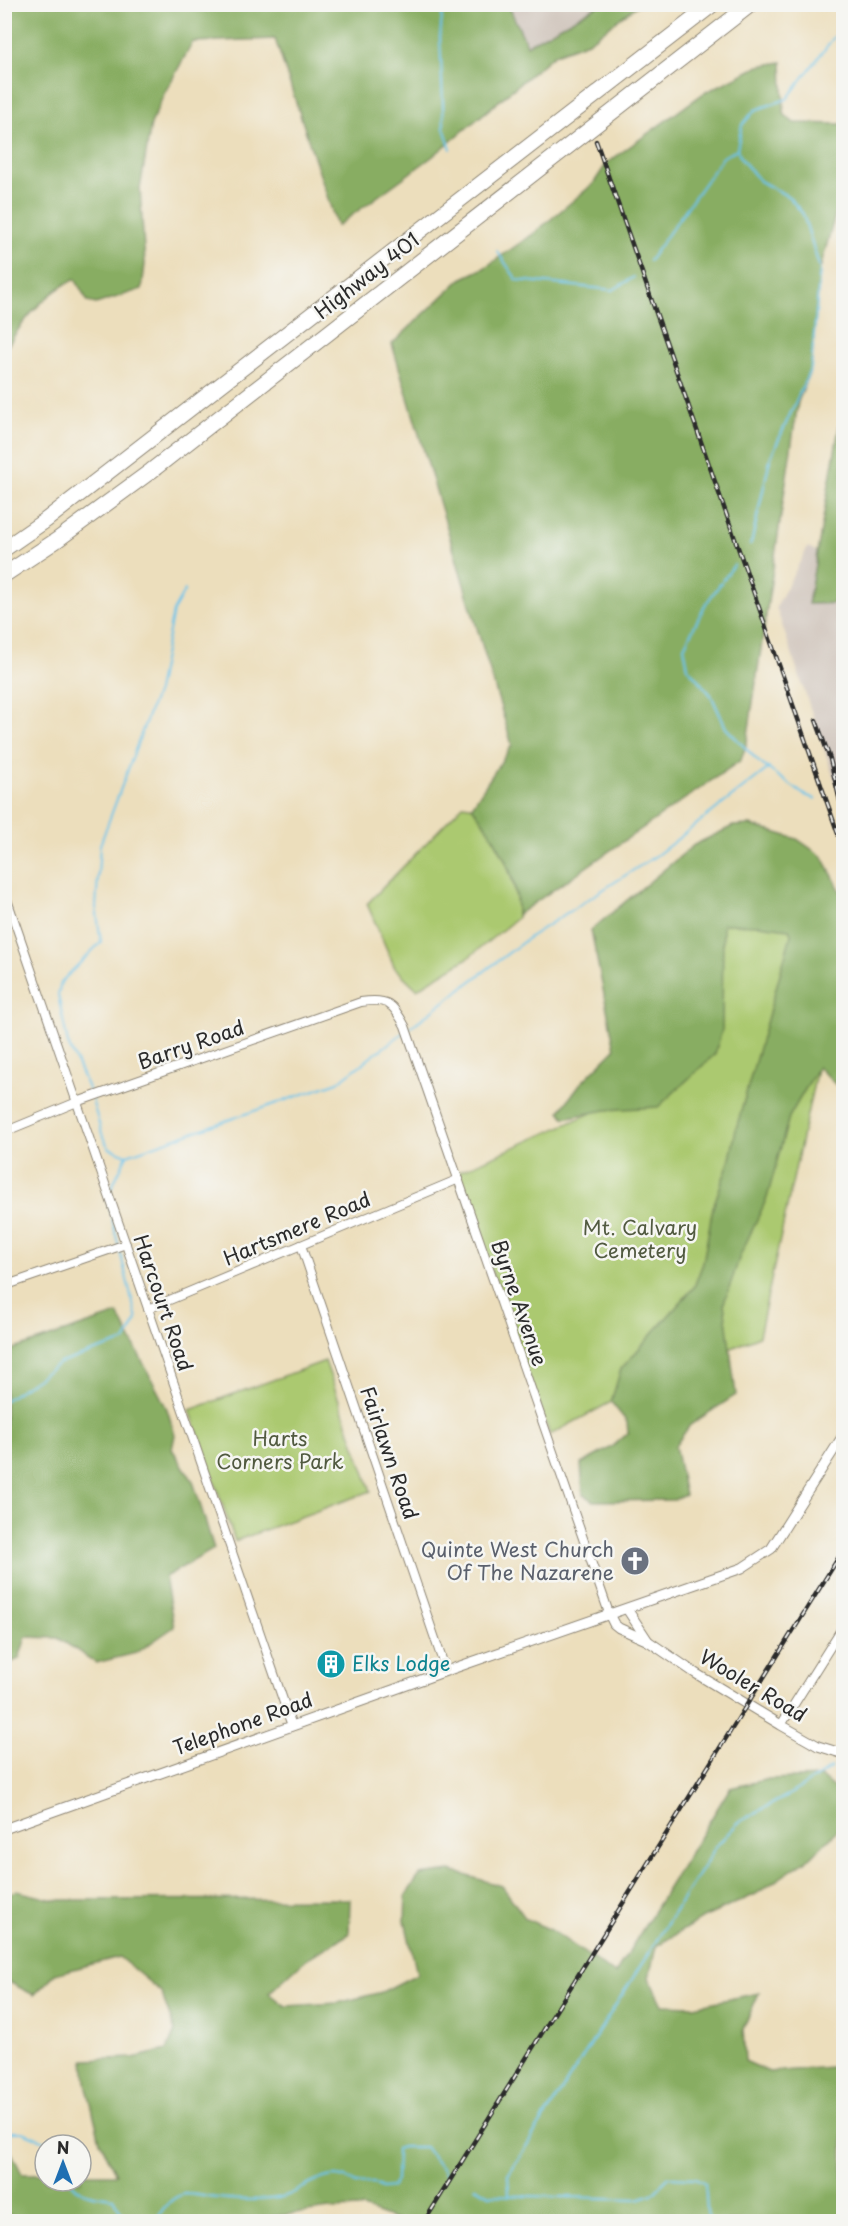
<svg xmlns="http://www.w3.org/2000/svg" width="848" height="2226" viewBox="0 0 848 2226" font-family="'Playpen Sans',sans-serif">
	<rect width="100%" height="100%" fill="#f6f6f2"/>
	<filter id="ink" filterUnits="userSpaceOnUse"><feTurbulence type="fractalNoise" baseFrequency=".0167" numOctaves="2"/><feDisplacementMap in="SourceGraphic" scale="12" xChannelSelector="R" yChannelSelector="G"/><feConvolveMatrix kernelMatrix="1 2 1 2 8 2 1 2 1" color-interpolation-filters="sRGB"/></filter>
	<filter id="wash" filterUnits="userSpaceOnUse"><feTurbulence type="fractalNoise" baseFrequency=".008" numOctaves="4" result="noise"/><feDisplacementMap in="SourceGraphic" scale="24" xChannelSelector="R" yChannelSelector="G"/><feGaussianBlur stdDeviation="1.35" result="paint"/><feColorMatrix in="noise" values="0 0 0 0 0 0 0 0 0 0 0 0 0 0 0 0 0 1.4 0 .05"/><feComposite in="paint" operator="in"/></filter>
	<g filter="url(#wash)">
		<rect width="100%" height="100%" fill="#ecdebc"/>
		<g fill="#cec2b9">
			<polygon points="508,5 599,5 527,46"/>
			<polygon points="808,547 843,564 843,805 776,607"/>
		</g>
		<g fill="#abc970" stroke="#6b7a4e" stroke-width="1.5">
			<path d="M463,805l13,2c20,34 43,70 41,111l-49,40 -51,31 -22,-21 -28,-64z"/>
			<polygon points="717,846 843,949 759,1336 611,1402 550,1435 456,1173 614,1103"/>
			<polygon points="325,1361 371,1491 235,1541 190,1410"/>
		</g>
		<g fill="#88ad62" stroke="#5a6c46" stroke-width="1.5">
			<path d="M5,4l503,1 19,40 72,-40h39l-50,37 -33,12 -123,103 -95,69 -62,-187 -82,3 -29,52 -13,30 -11,65 5,75 -3,25 -46,15 -8,-2 -13,-23c-31,15 -53,42 -70,71z"/>
			<path d="M782,62l2,52 10,9 49,1v63l-23,82 -9,99 -13,34 -51,340 -6,18 -224,155c3,-40 -23,-78 -45,-109l40,-61 -120,-401 69,-65 23,-11 49,-34 60,-50 14,-21 97,-70 55,-27z"/>
			<polygon points="843,405 843,603 808,604"/>
			<polygon points="750,825 797,839 823,857 843,896 843,1092 818,1067 789,1117 767,1198 740,1256 724,1303 736,1395 690,1425 675,1446 685,1495 674,1500 594,1501 583,1495 581,1464 612,1447 628,1433 627,1422 611,1402 621,1369 694,1287 703,1263 713,1207 730,1159 736,1129 791,935 789,929 759,925 723,924 722,1030 715,1054 658,1107 606,1110 565,1118 560,1111 580,1084 615,1049 591,930 694,845 733,826"/>
			<polygon points="118,1314 167,1409 175,1435 172,1449 193,1481 214,1549 165,1577 174,1627 136,1653 96,1663 58,1638 26,1637 19,1659 5,1665 5,1352"/>
			<polygon points="821,1777 843,1796 843,1825 811,1857 756,1894 703,1918 656,1946 649,1978 662,2005 694,2006 759,1993 743,2029 745,2061 769,2072 843,2066 843,2221 401,2222 363,2208 330,2209 231,2222 35,2222 5,2214 5,2139 22,2174 45,2174 45,2181 81,2181 81,2174 116,2174 100,2141 86,2083 84,2060 133,2058 167,2050 175,2031 161,1992 119,1957 55,1974 34,1995 5,1980 5,1894 17,1891 54,1900 350,1899 349,1934 306,1959 269,1993 286,2006 338,2003 382,1992 417,1974 405,1921 406,1895 420,1875 451,1871 502,1886 526,1919 551,1930 615,1974 730,1788 769,1779"/>
		</g>
		<g fill="none" stroke-linecap="round" stroke-linejoin="round">
			<g stroke="#6cc4ea" stroke-width="2">
				<polyline points="446,4 442,16 440,37 444,128 451,149"/>
				<polyline points="497,251 517,280 613,290 634,277"/>
				<polyline points="649,261 723,157 737,149"/>
				<polyline points="750,545 752,540 770,459 811,368 820,269 803,214 789,197 760,181 742,160 737,149 742,125 755,110 787,99 834,37 843,30"/>
				<polyline points="734,565 705,605 684,647 688,668 711,695 726,728 760,763 803,794 815,799"/>
				<polyline points="91,1095 68,1044 58,995 61,982 101,942 96,907 100,845 157,691 173,611 185,590"/>
				<polyline points="92,1100 103,1137 109,1148 127,1155 338,1082 531,936 657,855 769,768"/>
				<polyline points="110,1191 127,1155"/>
				<polyline points="4,1401 60,1363 125,1341 137,1320 107,1199"/>
				<polyline points="4,2132 23,2132 54,2145"/>
				<path d="M71,2181c6,14 29,15 42,17l9,16 18,6 18,-2c4,-10 15,-22 27,-24 10,0 22,3 32,4 20,2 42,3 61,0 24,-3 50,-37 78,-14l16,-1 10,5 10,-1 4,-7 1,-31 5,-2h23l21,28"/>
				<polyline points="475,2187 490,2195 638,2199 652,2194 669,2177 696,2178 705,2183 708,2222"/>
				<polyline points="509,2195 508,2175 717,1845 739,1822 790,1794 831,1768"/>
			</g>
		</g>
	</g>
	<g filter="url(#ink)">
		<g fill="none" stroke-linecap="round" stroke-linejoin="round">
			<g stroke="#8c8474" stroke-width="10">
				<g id="minor">
					<polyline points="4,891 292,1726"/>
					<path d="M4,1132l73,-30 284,-100c26,-4 32,1 44,24l205,590"/>
					<polyline points="301,1245 446,1671"/>
					<polyline points="4,1286 126,1244"/>
					<polyline points="148,1309 459,1179"/>
					<polyline points="781,1725 844,1625"/>
				</g>
			</g>
			<g stroke="#8c8474" stroke-width="11">
				<g id="tertiary">
					<polyline points="627,1609 648,1641"/>
					<polyline points="610,1616 614,1624 619,1628 648,1641 695,1673 781,1725 818,1746 844,1754"/>
					<polyline points="4,1829 446,1671 742,1568 771,1549 844,1434"/>
				</g>
			</g>
			<g stroke="#8c8474" stroke-width="17">
				<g id="motorway">
					<polyline points="4,549 46,520 713,4"/>
					<polyline points="4,575 57,540 151,471 751,4"/>
				</g>
			</g>
			<use href="#minor" stroke="#fff" stroke-width="8"/>
			<use href="#tertiary" stroke="#fff" stroke-width="9"/>
			<use href="#motorway" stroke="#fff" stroke-width="15"/>
			<g stroke="#2b2b2b" stroke-width="4.5">
				<g id="rail">
					<polyline points="596,141 844,851"/>
					<polyline points="816,720 830,759 844,818"/>
					<polyline points="424,2222 844,1549"/>
				</g>
			</g>
			<use href="#rail" stroke="#f6f6f2" stroke-width="2" stroke-dasharray="7" stroke-linecap="butt"/>
		</g>
	</g>
	<defs>
		<g id="church-disc" transform="scale(1.5)"><circle r="9.5" fill="#6b7280" stroke="#f6f6f2"/><path d="M-1.2-6h2.4v3.5h3.3v2.4h-3.3V6h-2.4V-.1h-3.3v-2.4h3.3Z" fill="#fff"/></g>
		<g id="building-disc" transform="scale(1.5)"><circle r="9.5" fill="#0f9aa8" stroke="#f6f6f2"/><path d="M-4-6H4V6H1V3H-1V6H-4ZM-2.5-4.3h1.7v1.8h-1.7ZM.8-4.3h1.7v1.8H.8ZM-2.5-1h1.7V.8h-1.7ZM.8-1h1.7V.8H.8Z" fill="#fff"/></g>
	</defs>
	<g fill-rule="evenodd">
		<use href="#church-disc" x="635" y="1561"/>
		<use href="#building-disc" x="331" y="1664"/>
	</g>
	<g text-anchor="middle" stroke-width="5" stroke-linejoin="round" paint-order="stroke">
		<g font-size="20" fill="#2b2b2b" stroke="#f6f6f2">
			<text transform="translate(367 276) rotate(-38)" y="7">Highway 401</text>
			<text transform="translate(191 1045) rotate(-19)" y="7">Barry Road</text>
			<text transform="translate(297 1229) rotate(-23)" y="7">Hartsmere Road</text>
			<text transform="translate(163 1303) rotate(71)" y="7">Harcourt Road</text>
			<text transform="translate(519 1303) rotate(71)" y="7">Byrne Avenue</text>
			<text transform="translate(389 1453) rotate(71)" y="7">Fairlawn Road</text>
			<text transform="translate(753 1686) rotate(31)" y="7">Wooler Road</text>
			<text transform="translate(243 1724) rotate(-20)" y="7">Telephone Road</text>
		</g>
		<g font-size="20" fill="#515a40" stroke="#f6f6f2">
			<text x="640" y="1235">Mt. Calvary<tspan x="640" dy="23">Cemetery</tspan></text>
			<text x="280" y="1446">Harts<tspan x="280" dy="23">Corners Park</tspan></text>
		</g>
		<g font-size="20" fill="#5b616d" stroke="#f6f6f2" text-anchor="end">
			<text x="614" y="1557">Quinte West Church<tspan x="614" dy="23">Of The Nazarene</tspan></text>
		</g>
		<g font-size="20" fill="#0d838f" stroke="#f6f6f2" text-anchor="start">
			<text x="352" y="1671">Elks Lodge</text>
		</g>
	</g>
	<rect width="848" height="2226" fill="none" stroke="#f6f6f2" stroke-width="24"/>
	<g transform="translate(63 2163)"><circle r="28" fill="#f6f6f2" stroke="#a5a5a2" stroke-width="1.5"/>
	<path d="M0-4.5L10 22L0 15L-10 22Z" fill="#1f6fb2"/>
	<text y="-9" font-size="16" font-weight="bold" text-anchor="middle" fill="#2b2b2b">N</text>
	</g>
</svg>
